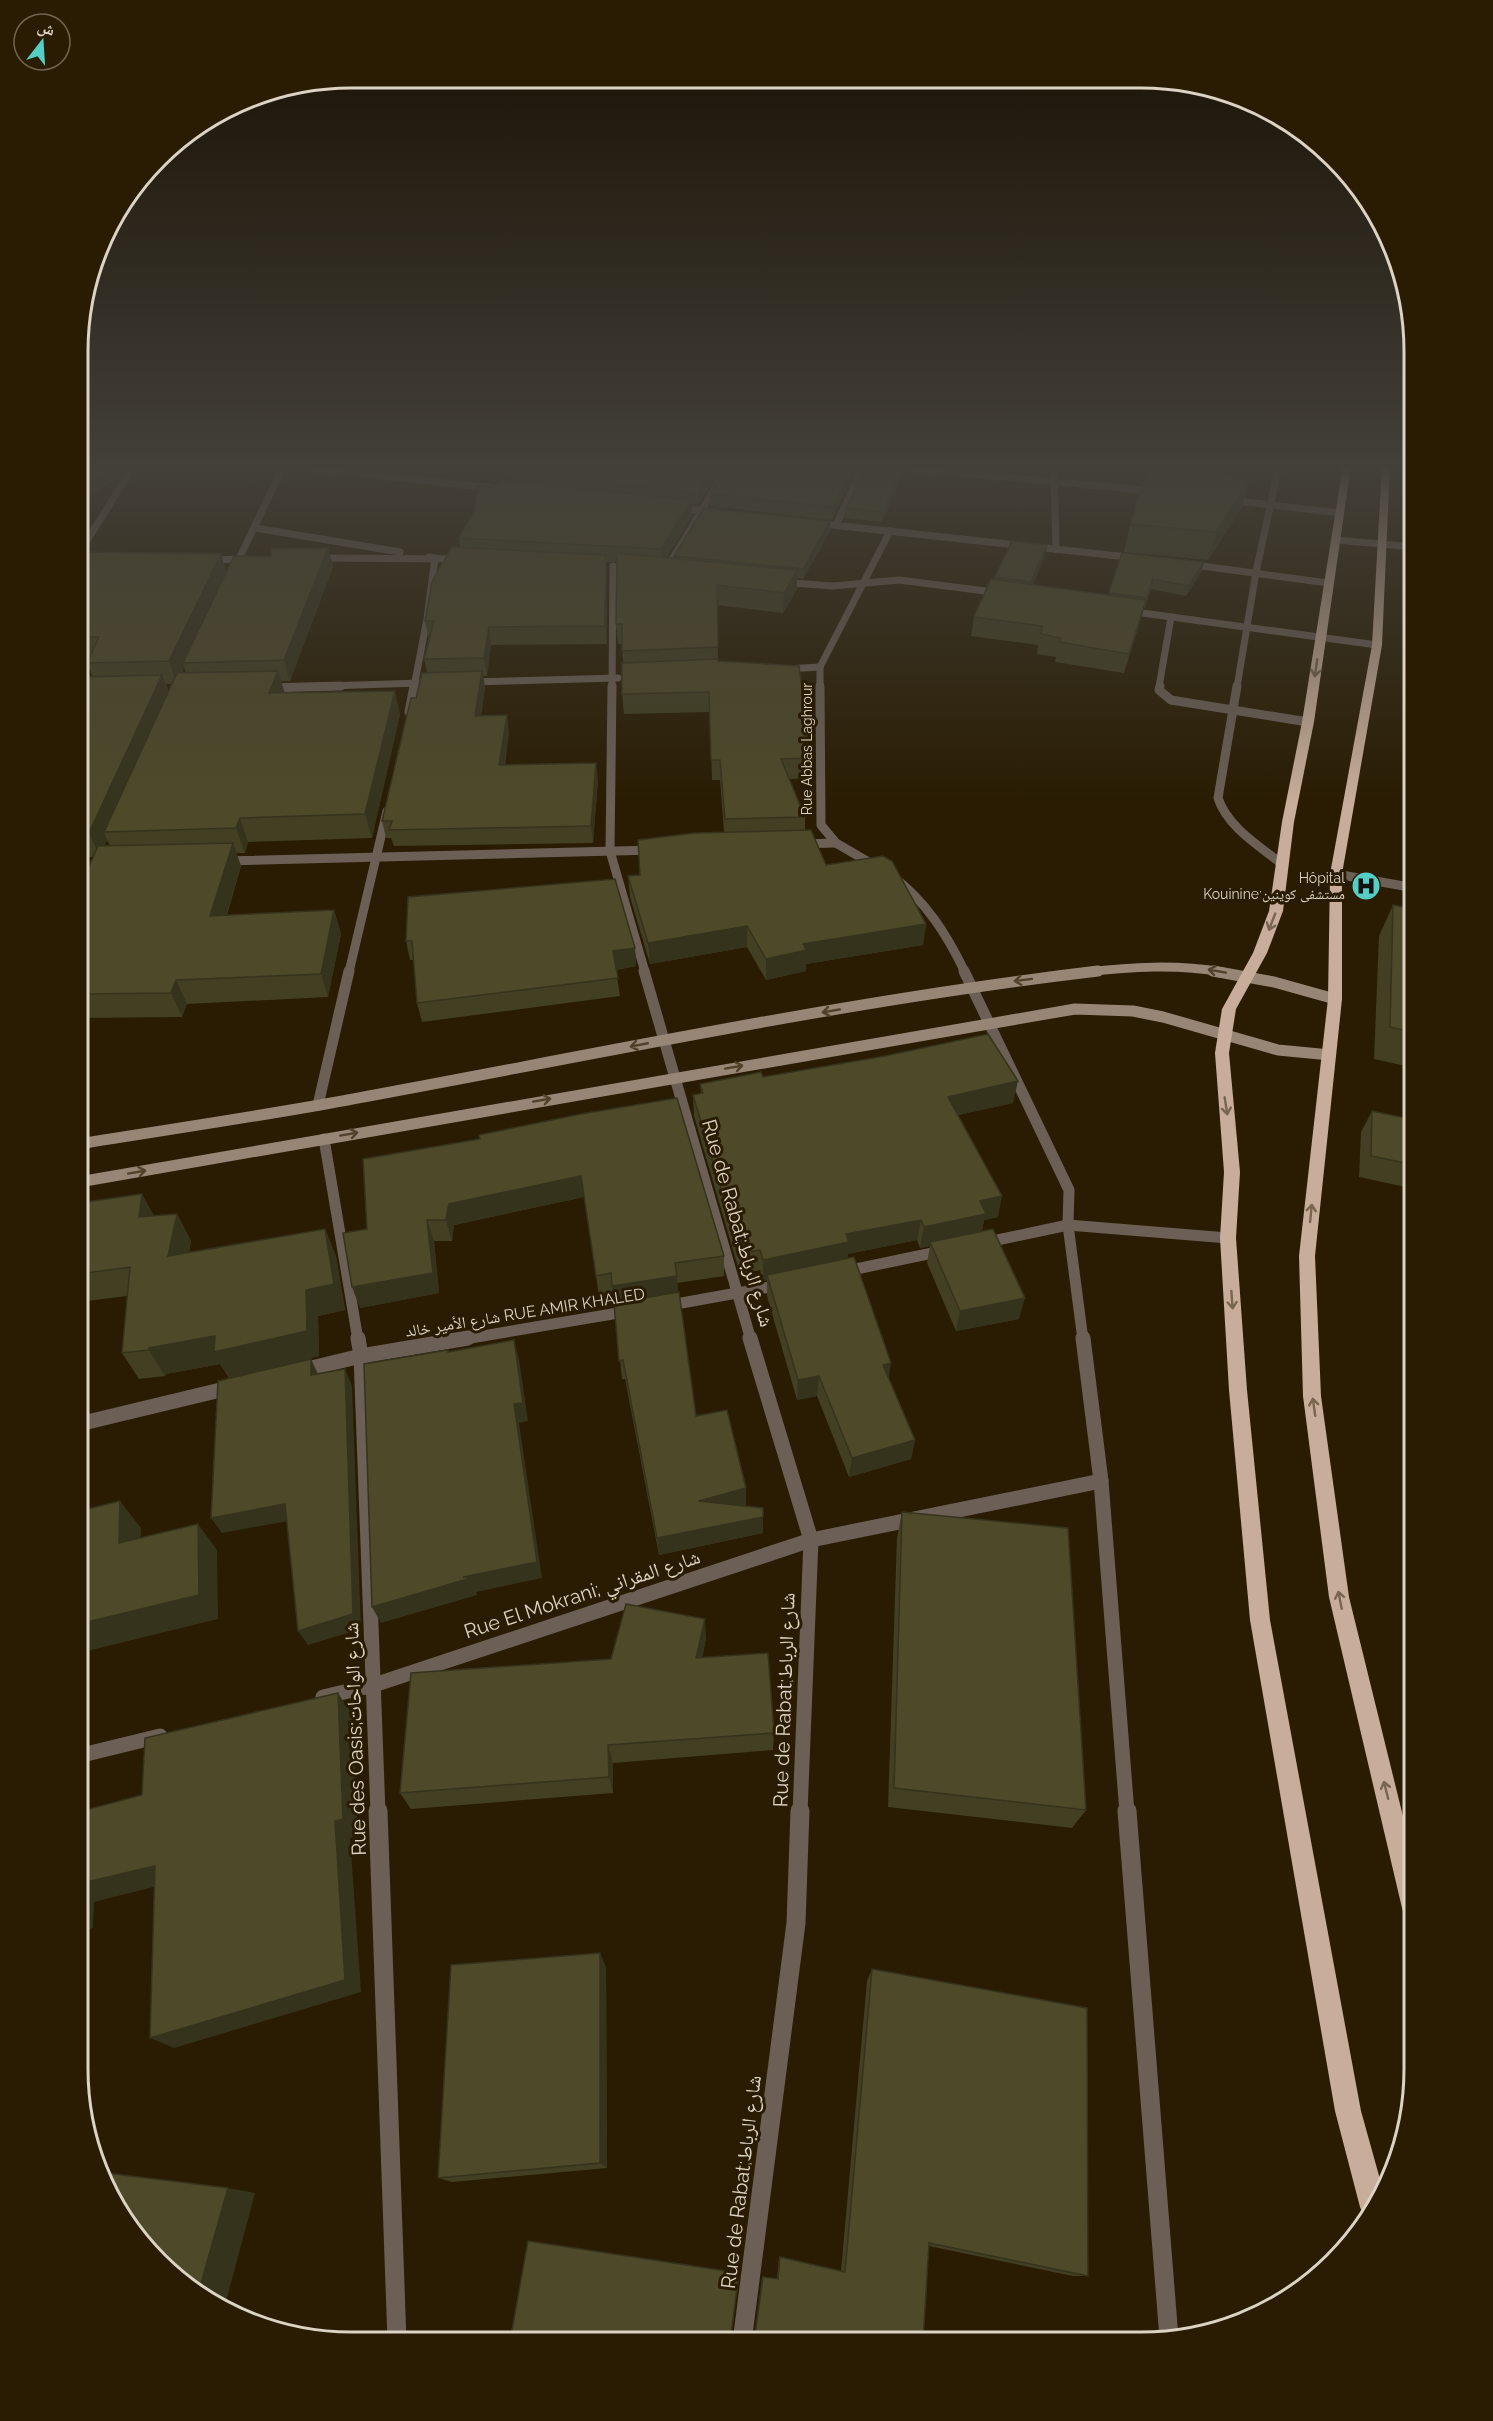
<svg xmlns="http://www.w3.org/2000/svg" width="1493" height="2421" viewBox="0 0 1493 2421" font-family="Raleway,'Noto Naskh Arabic',sans-serif">
	<rect width="100%" height="100%" fill="#291c02"/>
	<g fill="none" stroke-linecap="round" stroke-linejoin="round">
		<g stroke="#6b5f56" stroke-width="7">
			<polyline points="282,465 493,488"/>
			<polyline points="873,465 1155,491"/>
			<polyline points="1054,465 1056,550"/>
			<polyline points="1229,500 1339,513"/>
			<polyline points="677,508 717,512"/>
			<polyline points="814,523 1137,558"/>
			<polyline points="836,525 864,465"/>
			<polyline points="255,528 400,552"/>
			<polyline points="1335,540 1415,547"/>
			<polyline points="80,552 134,465"/>
			<polyline points="316,558 461,559"/>
			<polyline points="208,560 248,559"/>
			<polyline points="237,563 284,465"/>
			<polyline points="1187,564 1328,583"/>
			<polyline points="665,571 729,465"/>
			<polyline points="780,582 833,586 899,580 1001,593"/>
			<polyline points="1128,611 1377,645"/>
			<polyline points="786,669 820,667"/>
			<polyline points="468,682 618,678"/>
			<polyline points="295,687 420,683"/>
			<polyline points="414,687 427,619 435,558 429,557"/>
			<polyline points="612,687 613,566"/>
			<polyline points="820,687 820,667 890,531"/>
			<polyline points="1159,687 1171,617"/>
			<polyline points="1237,687 1256,572 1279,465"/>
		</g>
		<g stroke="#6b5f56" stroke-width="9">
			<polyline points="612,686 610,851 645,972"/>
			<polyline points="820,686 821,825 836,843 877,867"/>
			<polyline points="1160,686 1159,690 1171,700 1308,722"/>
			<path d="M1237,686l-19,112c10,30 42,48 65,67"/>
			<polyline points="267,688 341,686"/>
			<polyline points="409,712 414,686"/>
			<polyline points="801,844 836,843"/>
			<polyline points="223,861 655,850"/>
			<polyline points="1336,874 1415,888"/>
			<path d="M892,876c34,25 55,59 73,96"/>
			<polyline points="349,972 387,811"/>
		</g>
		<g stroke="#6b5f56" stroke-width="11">
			<polyline points="644,971 751,1340"/>
			<polyline points="964,971 1069,1190 1068,1225 1083,1340"/>
			<polyline points="318,1105 349,971"/>
			<polyline points="324,1139 358,1340"/>
			<polyline points="983,1243 1068,1225 1228,1238"/>
			<polyline points="842,1272 942,1251"/>
			<polyline points="665,1306 781,1285"/>
			<polyline points="459,1340 630,1311"/>
		</g>
		<g stroke="#6b5f56" stroke-width="15">
			<polyline points="358,1338 361,1356 378,1813"/>
			<polyline points="750,1338 811,1540 800,1813"/>
			<polyline points="1083,1338 1101,1481 1127,1813"/>
			<polyline points="299,1371 361,1356 468,1338"/>
			<polyline points="79,1424 233,1387"/>
			<polyline points="323,1697 374,1685 811,1540 1101,1481"/>
			<polyline points="78,1756 160,1736"/>
		</g>
		<g stroke="#6b5f56" stroke-width="19">
			<polyline points="378,1811 397,2341"/>
			<polyline points="1127,1811 1169,2338"/>
			<polyline points="742,2342 796,1923 800,1811"/>
		</g>
		<path stroke="#978576" stroke-width="9" d="M1085,972c46,-5 91,-8 137,0"/>
		<g stroke="#978576" stroke-width="11">
			<polyline points="1213,971 1274,982 1335,999"/>
			<path d="M79,1144c80,-13 161,-25 241,-39 259,-47 516,-103 778,-134"/>
			<polyline points="79,1182 1075,1009 1133,1011 1163,1017 1278,1050 1330,1055"/>
		</g>
		<g fill="#c8ae9a" fill-rule="evenodd">
			<polygon points="1343,465 1351,465 1314,722 1294,822 1283,911 1267,953 1236,1009 1229,1053 1240,1172 1236,1238 1247,1390 1270,1620 1361,2111 1383,2190 1368,2218 1364,2217 1360,2207 1335,2111 1250,1620 1229,1390 1220,1238 1224,1172 1215,1053 1222,1009 1253,953 1269,911 1282,822 1302,722"/>
			<polygon points="1382,465 1390,465 1382,645 1342,874 1342,999 1315,1256 1321,1396 1349,1597 1414,1861 1414,1920 1405,1917 1402,1908 1329,1597 1303,1396 1299,1256 1328,999 1330,874 1372,645"/>
		</g>
	</g>
	<g fill="#423f23" fill-rule="evenodd">
		<polygon points="343,465 397,465 390,470"/>
		<polygon points="519,465 723,465 698,505 691,504 692,516 666,558 674,559 674,556 830,521 830,531 803,579 797,578 797,589 783,613 717,605 718,661 810,758 809,778 789,779 805,817 805,830 826,865 926,924 923,945 806,964 806,971 766,980 747,947 650,964 630,897 628,876 640,875 724,832 720,780 712,780 710,712 624,714 622,694 623,663 622,644 618,644 616,624 617,562 606,562 607,572 607,644 491,645 487,676 483,676 485,687 481,716 509,732 505,765 598,779 593,843 394,846 391,838 386,838 382,821 416,698 427,672 424,659 429,640 425,621 460,548 459,538 493,487 512,481 511,473"/>
		<polygon points="858,465 832,520 711,506 710,494"/>
		<polygon points="904,465 903,473 882,522 845,518 846,508"/>
		<polygon points="1150,469 1249,480 1242,507 1208,560 1124,552 1130,524"/>
		<polygon points="1415,482 1415,521 1410,496"/>
		<path d="M328,548l5,19 -43,114h-9l3,11 116,22 -28,124 -124,4 -3,11h-9l5,13 -14,49 107,-5 7,24 -13,63 -141,7 -5,13 -103,1 1,-338 13,-3 -6,-14 2,-3h-9v-108l141,2 5,18 45,-15zM184,667l2,6h-4zM166,684h6l-3,8zM107,840l3,6h-6zM88,857h5l-3,6z"/>
		<polygon points="1122,553 1204,562 1201,572 1186,596 1151,589 1145,608 1144,608 1124,673 1055,662 1056,657 1037,654 1038,645 971,636 974,617 995,580 995,577 1045,555 1033,585 1109,595"/>
		<polygon points="408,897 635,948 636,966 616,970 620,996 422,1022 417,1003 414,960 410,960 406,941"/>
		<polygon points="1393,905 1415,909 1415,1068 1374,1059 1379,936"/>
		<polygon points="763,1077 1013,1103 958,1115 998,1217 984,1220 982,1231 1019,1319 956,1331 927,1263 930,1246 920,1248 917,1240 848,1254 847,1259 889,1379 915,1440 911,1459 849,1477 817,1396 797,1400 767,1296 767,1280 763,1281 760,1270 740,1274 694,1116 693,1095 701,1093 700,1084"/>
		<polygon points="1372,1111 1415,1120 1415,1189 1359,1177 1361,1132"/>
		<polygon points="480,1139 724,1256 724,1276 677,1283 678,1293 696,1416 746,1505 744,1506 763,1533 659,1555 625,1379 622,1379 613,1294 599,1296 584,1197 454,1225 452,1241 434,1241 439,1293 360,1308 367,1229"/>
		<polygon points="79,1203 154,1216 177,1214 191,1241 189,1253 325,1229 336,1256 345,1310 318,1316 319,1356 229,1378 220,1364 166,1374 165,1376 139,1379 122,1353 127,1296 79,1302"/>
		<polygon points="902,1512 1086,1810 1072,1828 888,1807 897,1538"/>
		<polygon points="706,1639 702,1658 774,1733 773,1750 613,1763 613,1793 411,1809 400,1793"/>
		<polygon points="606,1967 607,2168 452,2182 438,2178"/>
		<polygon points="872,1969 1088,2276 1073,2276 929,2246 923,2342 754,2342 762,2277 777,2279 779,2258 780,2257 841,2271 867,1981"/>
	</g>
	<g fill="#36331d">
		<polygon points="116,465 128,465 120,476 80,503 80,488"/>
		<polygon points="388,465 397,465 390,470"/>
		<polygon points="715,465 723,465 698,505 698,493"/>
		<polygon points="853,465 858,465 832,520 833,507"/>
		<polygon points="904,465 903,473 882,522 883,512"/>
		<polygon points="1249,480 1242,507 1208,560 1216,532"/>
		<polygon points="691,500 692,516 662,565 661,549"/>
		<polygon points="830,521 830,531 803,579 803,569"/>
		<polygon points="1047,545 1045,555 1030,592 1031,582"/>
		<polygon points="328,548 333,567 290,681 284,660"/>
		<polygon points="221,554 227,575 183,663 184,667 177,684 169,661"/>
		<polygon points="606,555 607,572 607,644 605,626"/>
		<polygon points="1204,562 1201,572 1186,596 1188,586"/>
		<polygon points="797,570 797,589 783,613 784,593"/>
		<polygon points="1146,600 1141,619 1124,673 1129,654"/>
		<polygon points="489,627 491,645 487,676 484,658"/>
		<polygon points="278,671 285,694 269,693"/>
		<polygon points="482,671 485,687 478,733 475,716"/>
		<polygon points="162,675 171,697 104,832 107,840 100,857 89,833"/>
		<polygon points="395,691 400,714 372,838 365,814"/>
		<polygon points="507,715 509,732 502,781 499,765"/>
		<polygon points="596,763 598,779 593,843 591,826"/>
		<polygon points="240,818 248,842 245,853 236,828"/>
		<polygon points="233,843 241,866 219,939 210,916"/>
		<polygon points="83,847 94,870 80,902 80,854"/>
		<polygon points="334,910 341,934 328,997 321,974"/>
		<polygon points="926,924 923,945 806,964 806,971 766,980 766,959 803,944"/>
		<polygon points="747,926 747,947 650,964 648,943"/>
		<polygon points="635,948 636,966 615,970 613,951"/>
		<polygon points="176,980 187,1004 182,1017 171,993"/>
		<polygon points="1018,1081 1013,1103 945,1118 948,1097"/>
		<polygon points="581,1176 584,1197 454,1225 452,1241 446,1220 449,1204"/>
		<polygon points="142,1194 157,1221 139,1217"/>
		<polygon points="1002,1196 998,1217 984,1220 981,1235 930,1242 930,1246 920,1248 924,1227 980,1201"/>
		<polygon points="177,1214 191,1241 183,1283 168,1256"/>
		<polygon points="427,1220 434,1241 439,1293 360,1308 352,1287"/>
		<polygon points="921,1220 917,1240 848,1254 847,1263 767,1275 767,1280 763,1281 763,1260 846,1234"/>
		<polygon points="325,1229 336,1256 345,1310 318,1316 319,1356 229,1378 220,1364 166,1374 165,1376 149,1350 149,1348 306,1290"/>
		<polygon points="677,1276 678,1296 615,1306 612,1286"/>
		<polygon points="1025,1298 1019,1319 956,1331 960,1311"/>
		<polygon points="514,1340 519,1359 528,1421 519,1423 542,1578 476,1592 477,1595 381,1623 372,1607 463,1577 514,1404"/>
		<polygon points="311,1359 319,1376 311,1375"/>
		<polygon points="891,1363 888,1383 883,1365"/>
		<polygon points="345,1369 352,1386 361,1629 308,1645 298,1631"/>
		<polygon points="819,1376 817,1396 797,1400 798,1380"/>
		<polygon points="915,1440 911,1459 849,1477 852,1458"/>
		<polygon points="746,1488 746,1505 700,1518 699,1501"/>
		<polygon points="120,1501 141,1528 140,1568 119,1543"/>
		<polygon points="285,1504 294,1520 222,1533 211,1518"/>
		<polygon points="763,1517 763,1533 659,1555 657,1538"/>
		<polygon points="198,1524 217,1550 218,1619 79,1653 79,1624"/>
		<polygon points="705,1619 706,1639 697,1678 696,1658"/>
		<polygon points="338,1693 352,1714 358,1836 350,1838 361,1992 174,2048 150,2038 335,1821"/>
		<polygon points="608,1745 613,1763 613,1793 609,1777"/>
		<polygon points="155,1866 177,1881 94,1902 93,1928 78,1932 78,1884"/>
		<polygon points="600,1953 606,1967 607,2168 600,2163"/>
		<polygon points="228,2188 255,2193 224,2309 198,2294"/>
	</g>
	<g fill="#4d4929" stroke="#36331d" stroke-width="1.5">
		<polygon points="80,465 116,465 80,488"/>
		<polygon points="519,465 715,465 698,493 511,473"/>
		<polygon points="728,465 853,465 833,507 710,494"/>
		<polygon points="867,465 904,465 883,512 846,508"/>
		<polygon points="1152,465 1224,465 1221,477 1150,469"/>
		<polygon points="1148,469 1249,480 1216,532 1130,524"/>
		<polygon points="501,480 691,500 661,549 459,538 475,510 477,485 493,487"/>
		<polygon points="704,508 830,521 803,569 674,556"/>
		<polygon points="1012,541 1047,545 1031,582 995,577"/>
		<polygon points="452,547 606,555 605,626 489,627 484,658 424,659 434,621 425,621 432,582"/>
		<polygon points="328,548 284,660 183,663 234,556 271,557 271,549"/>
		<polygon points="80,552 221,554 169,661 87,663 99,637 80,637"/>
		<polygon points="617,553 797,570 784,593 717,585 718,647 622,651 622,624 616,624"/>
		<polygon points="1122,553 1204,562 1188,586 1153,579 1147,598 1109,593"/>
		<polygon points="991,579 1146,600 1129,654 1059,642 1061,638 1041,634 1042,626 974,617"/>
		<polygon points="718,659 718,661 799,666 810,758 781,759 805,817 725,819 720,760 711,760 709,692 622,694 622,663"/>
		<polygon points="278,671 269,693 395,691 365,814 240,818 236,828 104,832 177,673"/>
		<polygon points="482,671 475,716 507,715 499,765 596,763 591,826 389,830 392,821 382,821 411,698 416,698 422,673"/>
		<polygon points="162,675 89,833 80,834 80,680 81,677"/>
		<polygon points="811,830 826,865 883,856 892,861 926,924 803,944 807,950 766,959 747,926 648,943 628,876 640,875 638,840 695,833"/>
		<polygon points="233,843 210,916 334,910 321,974 176,980 171,993 79,994 80,886 98,846"/>
		<polygon points="80,847 83,847 80,854"/>
		<polygon points="615,879 635,948 613,951 618,978 417,1003 412,941 406,941 408,897"/>
		<polygon points="1393,905 1415,909 1415,1033 1390,1027"/>
		<polygon points="988,1034 1018,1081 948,1097 1002,1196 980,1201 986,1214 924,1227 921,1220 846,1234 849,1242 763,1260 760,1250 740,1253 693,1095 703,1093 700,1084 761,1072 763,1077 885,1056"/>
		<polygon points="677,1098 724,1256 675,1263 677,1276 612,1286 611,1273 596,1276 581,1176 449,1204 446,1220 427,1220 433,1273 352,1287 343,1233 367,1229 363,1159 480,1139 479,1135 581,1114"/>
		<polygon points="1372,1111 1415,1120 1415,1165 1371,1156"/>
		<polygon points="142,1194 139,1217 177,1214 168,1256 325,1229 334,1284 306,1290 307,1331 214,1352 215,1336 149,1348 149,1350 122,1353 130,1267 79,1274 79,1203"/>
		<polygon points="993,1229 1025,1298 960,1311 930,1242"/>
		<polygon points="854,1257 891,1363 883,1365 915,1440 852,1458 819,1376 798,1380 767,1275"/>
		<polygon points="679,1292 696,1416 727,1410 746,1488 699,1501 763,1508 763,1517 657,1538 623,1360 619,1361 614,1303"/>
		<polygon points="514,1340 523,1403 514,1404 537,1562 463,1577 471,1578 372,1607 364,1364 448,1350 448,1352"/>
		<polygon points="311,1359 311,1375 345,1369 353,1614 298,1631 285,1504 211,1518 218,1381"/>
		<polygon points="120,1501 119,1543 198,1524 199,1595 79,1624 79,1511"/>
		<polygon points="902,1512 1068,1528 1086,1810 894,1788"/>
		<polygon points="626,1604 705,1619 696,1658 768,1653 774,1733 608,1745 609,1777 400,1793 411,1673 611,1659"/>
		<polygon points="338,1693 343,1819 335,1821 345,1980 150,2038 155,1866 78,1884 78,1812 142,1795 145,1738"/>
		<polygon points="600,1953 600,2163 438,2178 451,1965"/>
		<polygon points="872,1969 1087,2008 1088,2276 929,2243 923,2342 754,2342 763,2277 778,2279 780,2257 845,2272"/>
		<polygon points="98,2172 228,2188 198,2294 185,2287 135,2236"/>
		<polygon points="528,2241 739,2273 730,2342 510,2341"/>
	</g>
	<defs><path id="oneway-shaft" d="M-6 0H5M1.5-3L5.5 0L1.5 3" fill="none" stroke-width="1.6" stroke-linecap="round" stroke-linejoin="round" transform="scale(1.5)"/></defs>
	<g stroke="#78654e">
		<use href="#oneway-shaft" transform="translate(1316 668) rotate(98)"/>
		<use href="#oneway-shaft" transform="translate(1272 922) rotate(111)"/>
		<use href="#oneway-shaft" transform="translate(1226 1106) rotate(81)"/>
		<use href="#oneway-shaft" transform="translate(1311 1213) rotate(-84)"/>
		<use href="#oneway-shaft" transform="translate(1232 1300) rotate(86)"/>
		<use href="#oneway-shaft" transform="translate(1314 1407) rotate(-98)"/>
		<use href="#oneway-shaft" transform="translate(1340 1600) rotate(-101)"/>
		<use href="#oneway-shaft" transform="translate(1386 1790) rotate(-104)"/>
	</g>
	<g stroke="#50412b">
		<use href="#oneway-shaft" transform="translate(1217 971) rotate(-170)"/>
		<use href="#oneway-shaft" transform="translate(1023 980) rotate(173)"/>
		<use href="#oneway-shaft" transform="translate(831 1011) rotate(170)"/>
		<use href="#oneway-shaft" transform="translate(639 1045) rotate(169)"/>
		<use href="#oneway-shaft" transform="translate(734 1067) rotate(-10)"/>
		<use href="#oneway-shaft" transform="translate(542 1100) rotate(-10)"/>
		<use href="#oneway-shaft" transform="translate(349 1134) rotate(-10)"/>
		<use href="#oneway-shaft" transform="translate(137 1172) rotate(-10)"/>
	</g>
	<linearGradient id="sky" x2="0" y2="1"><stop stop-color="#170f01"/><stop offset="0.58" stop-color="#434039"/><stop offset="1" stop-color="#434039" stop-opacity="0"/></linearGradient>
	<rect width="1493" height="804" fill="url(#sky)"/>
	<defs>
		<g id="hospital-disc" transform="scale(1.5)"><circle r="9.5" fill="#55cec6" stroke="#291c02"/><path d="M-5-5h3v3.5h4V-5h3V5h-3V1.5h-4V5h-3Z" fill="#111"/></g>
	</defs>
	<g fill-rule="evenodd">
		<use href="#hospital-disc" x="1366" y="886"/>
	</g>
	<g text-anchor="middle" stroke-width="6" stroke-linejoin="round" paint-order="stroke">
		<g font-size="14" fill="#dcd3c4" stroke="#291c02">
			<text transform="translate(807 749) rotate(-90)" y="5">Rue Abbas Laghrour</text>
		</g>
		<g font-size="14" fill="#dcd3c4" stroke="#291c02" text-anchor="end">
			<text x="1345" y="883">Hôpital<tspan x="1345" dy="16">Kouinine;مستشفى كوينين</tspan></text>
		</g>
		<g font-size="16" fill="#dcd3c4" stroke="#291c02">
			<text transform="translate(525 1312) rotate(-9)" y="6">شارع الأمير خالد RUE AMIR KHALED</text>
		</g>
		<g font-size="20" fill="#dcd3c4" stroke="#291c02">
			<text transform="translate(738 1223) rotate(74)" y="7">Rue de Rabat;شارع الرباط</text>
			<text transform="translate(582 1594) rotate(-18)" y="7">Rue El Mokrani; شارع المقراني</text>
			<text transform="translate(784 1700) rotate(-88)" y="7">Rue de Rabat;شارع الرباط</text>
			<text transform="translate(355 1739) rotate(-92)" y="7">Rue des Oasis;شارع الواحات</text>
			<text transform="translate(741 2182) rotate(-83)" y="7">Rue de Rabat;شارع الرباط</text>
		</g>
	</g>
	<path d="M0 0H1493V2421H0ZM351 88H1141A263 263 0 0 1 1404 351V2069A263 263 0 0 1 1141 2332H351A263 263 0 0 1 88 2069V351A263 263 0 0 1 351 88Z" fill="#291c02" fill-rule="evenodd"/>
	<path fill="none" stroke="#dcd3c4" stroke-width="3" d="M351 88H1141A263 263 0 0 1 1404 351V2069A263 263 0 0 1 1141 2332H351A263 263 0 0 1 88 2069V351A263 263 0 0 1 351 88Z"/>
	<g transform="translate(42 42) rotate(17)"><circle r="28" fill="#291c02" stroke="#716550" stroke-width="1.5"/>
	<path d="M0-4.5L10 22L0 15L-10 22Z" fill="#55cec6"/>
	<text y="-9" font-size="16" font-weight="bold" text-anchor="middle" fill="#dcd3c4">ش</text>
	</g>
</svg>
